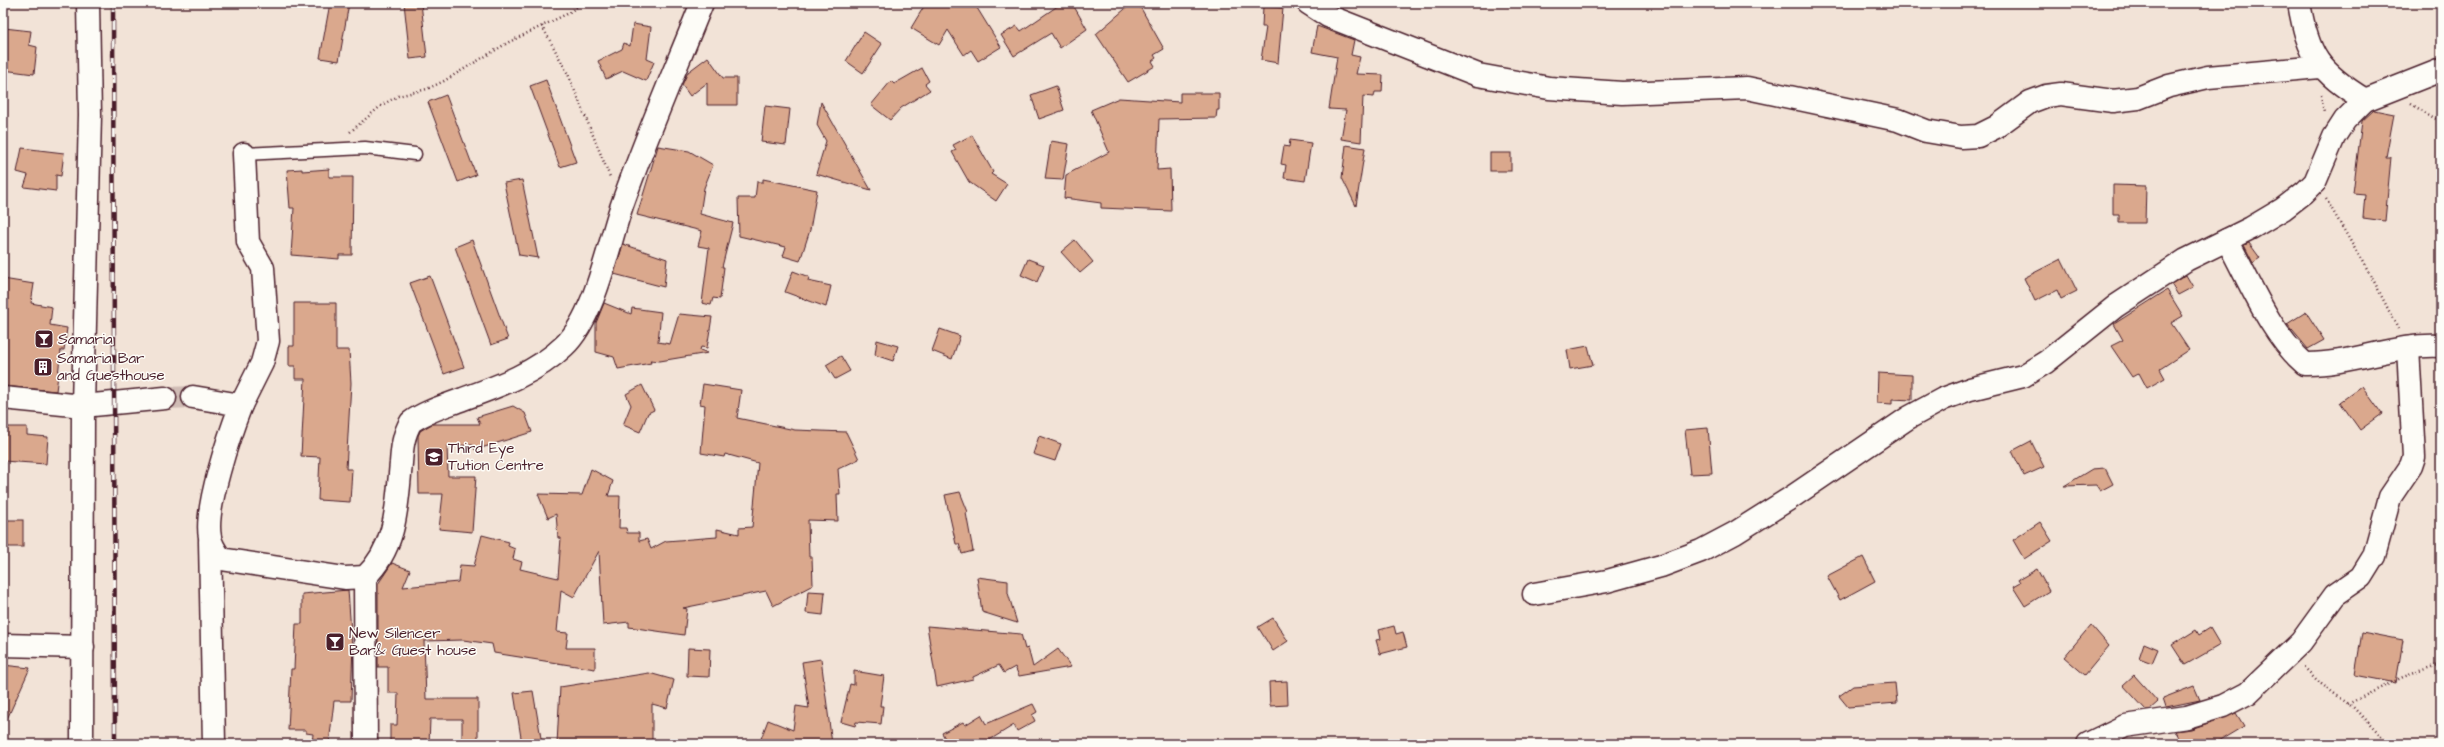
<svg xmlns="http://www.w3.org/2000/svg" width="2444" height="747" viewBox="0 0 2444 747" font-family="'Architects Daughter',sans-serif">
	<rect width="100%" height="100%" fill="#f2e3d7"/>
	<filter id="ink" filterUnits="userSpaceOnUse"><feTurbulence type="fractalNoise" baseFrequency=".025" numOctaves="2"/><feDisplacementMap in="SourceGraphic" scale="8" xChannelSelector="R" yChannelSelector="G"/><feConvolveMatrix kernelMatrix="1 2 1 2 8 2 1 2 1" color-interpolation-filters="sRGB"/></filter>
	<g filter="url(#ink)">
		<g fill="#daa88d" stroke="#4a1f2b">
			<polygon points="330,3 349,3 339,61 320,58"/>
			<polygon points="404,3 421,3 427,57 410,59"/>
			<polygon points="926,3 974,3 1001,47 978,61 971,50 964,55 948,30 939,45 911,28"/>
			<polygon points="1062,3 1072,3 1087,29 1060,48 1051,33 1014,56 1001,35 1017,26 1021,31"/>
			<polygon points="1132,3 1138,3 1164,49 1154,55 1156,58 1152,61 1155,66 1128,82 1096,34"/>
			<polygon points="1263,6 1283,8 1278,63 1261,60 1266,27 1262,27"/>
			<polygon points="633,24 651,27 647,59 654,62 646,81 623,71 606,79 598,61 622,49 624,43 630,46"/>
			<polygon points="1317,26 1354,40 1351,55 1360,57 1356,74 1383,75 1382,92 1375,92 1374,97 1363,96 1361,142 1341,139 1346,110 1329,109 1337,57 1312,52"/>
			<polygon points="4,28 31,31 29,45 37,47 34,74 3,70"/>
			<polygon points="864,32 882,44 863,73 846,61"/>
			<polygon points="708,57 723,78 737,78 737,105 707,105 707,83 690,96 682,85 688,72"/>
			<polygon points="922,68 929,81 925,84 930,90 901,108 890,120 871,105 891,81 894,84"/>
			<polygon points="546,80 576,162 560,167 530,86"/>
			<polygon points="1056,86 1064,110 1039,119 1031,95"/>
			<polygon points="1180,93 1219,93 1219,110 1217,110 1216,118 1159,119 1157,170 1170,169 1171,211 1101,208 1101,203 1064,198 1066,175 1109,152 1091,110 1119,98 1180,102"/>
			<polygon points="446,95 476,175 458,182 428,102"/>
			<polygon points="821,102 871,190 816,174 826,141 817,125"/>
			<polygon points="765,106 790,109 786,145 761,142"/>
			<polygon points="2374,110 2394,114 2386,157 2391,157 2385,221 2363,218 2365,194 2353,193 2362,121"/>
			<polygon points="972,135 993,172 991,174 1007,184 996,201 969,182 952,152 956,150 953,145"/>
			<polygon points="1290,140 1311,143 1305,181 1284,178 1286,165 1281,164 1284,146 1289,147"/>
			<polygon points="1051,141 1069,144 1063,180 1045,179"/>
			<polygon points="1346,145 1365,148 1356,206 1342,178"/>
			<polygon points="658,146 689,151 713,165 704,188 700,214 733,223 722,267 724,267 720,299 713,298 711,305 702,303 709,248 698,246 702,231 637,215"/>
			<polygon points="22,148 64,153 61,176 56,175 56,191 24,187 28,175 17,172"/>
			<rect x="1490" y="153" width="21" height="18"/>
			<polygon points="302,169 302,171 329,169 329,177 353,177 352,255 339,255 339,259 291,255 294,208 290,208 287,170"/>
			<polygon points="763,179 817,190 810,230 800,261 783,256 786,247 739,236 738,198 755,198 757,182 763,182"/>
			<polygon points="522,180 538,258 519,255 504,183"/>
			<polygon points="2113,185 2146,186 2145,223 2119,223 2119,215 2113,215"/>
			<polygon points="472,240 508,339 491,345 455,247"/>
			<polygon points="1075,240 1093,262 1080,273 1061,252"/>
			<polygon points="2249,243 2260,258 2253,263 2244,245"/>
			<polygon points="623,244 667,259 664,287 614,274"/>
			<polygon points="1028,259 1044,265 1037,282 1021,275"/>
			<polygon points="2061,259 2077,291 2061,299 2057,290 2035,301 2024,278"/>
			<polygon points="793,271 809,277 808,281 831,286 826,307 785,292"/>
			<polygon points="2186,275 2193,287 2178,295 2171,284"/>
			<polygon points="430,276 464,367 444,374 410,283"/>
			<polygon points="3,279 34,284 31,303 52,307 50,325 67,328 64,350 61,350 56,391 3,386"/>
			<polygon points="2167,290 2183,316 2171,323 2189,350 2160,369 2165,378 2147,388 2139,373 2132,377 2111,346 2123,340 2114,324"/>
			<polygon points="294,303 336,303 336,350 349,350 351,383 346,469 352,469 350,502 318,500 320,457 301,456 305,379 295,379 295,366 289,366 289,346 294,346"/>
			<polygon points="604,303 631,314 632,308 661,312 658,342 670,344 679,314 712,317 707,348 701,347 700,350 708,353 660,361 650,360 651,363 618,369 614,357 596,352 596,323"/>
			<polygon points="2306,312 2324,340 2308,349 2287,324"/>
			<polygon points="940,329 960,336 952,359 932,351"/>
			<polygon points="877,340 898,346 893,361 875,355"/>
			<polygon points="1588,346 1593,365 1570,369 1567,350"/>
			<polygon points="841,356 850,371 835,379 826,365"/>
			<polygon points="1878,373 1912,375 1912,400 1892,399 1892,404 1877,403"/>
			<polygon points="703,384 741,390 737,418 795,430 846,432 859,459 838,469 840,494 837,494 838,521 808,520 809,557 812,557 813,585 773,606 766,591 683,608 687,609 684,635 629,627 629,622 603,625 599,551 574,597 561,590 557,632 568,633 566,648 595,648 595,669 494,653 492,644 463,640 424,641 426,699 478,699 478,744 462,744 462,719 430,719 429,744 390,744 390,725 397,725 398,693 388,693 388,667 378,667 378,584 392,563 410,570 403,587 458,582 460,565 474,566 482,535 509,542 508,546 515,549 513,559 522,562 520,569 558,578 561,538 558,538 556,514 548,518 538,494 582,495 591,469 613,481 608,496 620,496 619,528 626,528 627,533 639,533 639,541 647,539 651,549 666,541 717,537 717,529 739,534 739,528 752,527 758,463 725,454 724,457 701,453 705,405 700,404"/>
			<polygon points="642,385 654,410 648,413 640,432 623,425 631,405 626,394"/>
			<polygon points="2362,386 2382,414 2360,430 2340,402"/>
			<polygon points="513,406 525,413 532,432 475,450 473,445 447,446 448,476 476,476 472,532 439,529 443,494 419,494 418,436 420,431 432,424 480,424 477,417"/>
			<polygon points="3,427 27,427 27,435 48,437 46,464 3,461"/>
			<polygon points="1708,428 1712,473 1690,474 1685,430"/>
			<polygon points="1039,436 1061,444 1055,461 1033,454"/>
			<polygon points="2031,441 2044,467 2024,476 2012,451"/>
			<polygon points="2105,468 2113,484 2100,491 2096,485 2064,486 2092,469"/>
			<polygon points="960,492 968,512 966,513 973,551 962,554 959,544 956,544 945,495"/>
			<rect x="3" y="520" width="20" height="27"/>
			<polygon points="2040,522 2052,541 2024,559 2013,540"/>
			<polygon points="1863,557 1875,581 1840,600 1827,576"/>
			<polygon points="2037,569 2049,591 2025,606 2013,587 2020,583 2018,580"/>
			<polygon points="977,577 1008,581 1008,593 1017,623 982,612"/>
			<polygon points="348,590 352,646 353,643 351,701 334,701 329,744 312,744 313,734 306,733 306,730 288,730 291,669 294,669 296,624 302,624 302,594"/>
			<polygon points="808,591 825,592 823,615 806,613"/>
			<polygon points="1273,618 1288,641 1273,651 1258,627"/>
			<polygon points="2091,625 2109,646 2085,675 2064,657"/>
			<polygon points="927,626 1021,634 1025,649 1028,648 1033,667 1058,649 1071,667 1019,676 1015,667 1004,673 999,665 973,677 973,679 937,687"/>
			<polygon points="1394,626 1396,634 1403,632 1407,647 1380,654 1376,640 1381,639 1379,630"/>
			<polygon points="2210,628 2220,645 2185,665 2172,645 2196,630 2199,635"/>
			<polygon points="2362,632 2403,640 2396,683 2355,675"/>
			<polygon points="2144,643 2158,649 2152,663 2139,658"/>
			<polygon points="688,648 710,649 709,677 687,676"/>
			<polygon points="821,659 832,744 759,744 768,720 793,730 796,706 809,708 802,662"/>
			<polygon points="3,665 30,668 3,728"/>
			<polygon points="854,671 884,676 880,706 883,706 881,724 856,722 855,726 841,722 850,684 854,685"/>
			<polygon points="649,673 674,680 667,708 652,704 652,744 557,744 560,687"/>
			<polygon points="2134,675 2158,702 2149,710 2146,710 2123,685"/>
			<polygon points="1287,681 1288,705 1270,706 1269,682"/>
			<polygon points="1895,683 1897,703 1848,707 1839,696 1853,686"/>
			<polygon points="2194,686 2200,700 2166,707 2163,698"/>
			<polygon points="533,691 542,744 522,744 514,693"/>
			<polygon points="1033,704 1037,712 1032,715 1035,721 1017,731 1014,725 983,744 948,744 942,733 963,722 965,725 981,715 986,724"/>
			<polygon points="2236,713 2244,726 2214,744 2182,744 2175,731 2191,729"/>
		</g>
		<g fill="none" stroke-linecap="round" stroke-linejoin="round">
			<polyline stroke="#d0bcb5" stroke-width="22" stroke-dasharray="22 11" stroke-linecap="butt" points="165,398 193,397"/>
			<g stroke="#4a1f2b" stroke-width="15">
				<polyline id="service" points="244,154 365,148 415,154"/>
			</g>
			<g stroke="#4a1f2b" stroke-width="25">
				<g id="minor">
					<polyline points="1308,3 1328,16 1478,75 1549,88 1622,93 1747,88 1898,120 1926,131 1961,137 1978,136 1996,127 2030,102 2046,96 2061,94 2113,101 2138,98 2169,86 2208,77 2320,67"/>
					<path d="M2299,3c9,53 20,69 66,97"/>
					<path d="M2227,240c22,40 43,94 78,124 46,1 90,-21 136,-18"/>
					<path d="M193,397l48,8c-11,28 -37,104 -31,132 1,8 7,16 11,22l124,19 20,-1c32,-30 32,-73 36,-114 1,-14 2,-28 10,-41 15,-11 34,-16 52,-23 36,-13 73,-26 101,-53 31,-29 44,-100 58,-141 24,-68 53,-135 80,-202"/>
					<polyline points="3,398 83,406 165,398"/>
					<polyline points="241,405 262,363 268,341 263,268 248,242 244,154"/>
					<polyline points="210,541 214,744"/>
					<polyline points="365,577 366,744"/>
					<polyline points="1534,594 1607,581 1661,566 1701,551 1735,533 1789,499 1908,418 1943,399 1970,389 2023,376 2046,362 2116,306 2186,260 2251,228 2283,209 2305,192 2315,182 2334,137 2345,120 2365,100 2441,70"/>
					<polyline points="3,645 83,647"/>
					<polyline points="82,744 83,406 90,115 88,3"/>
					<polyline points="2088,744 2125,726 2187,717 2223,706 2248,693 2301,642 2335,595 2361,577 2374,556 2390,497 2411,466 2414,457 2408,348"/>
				</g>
			</g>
			<g stroke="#4a1f2b" stroke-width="2.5" stroke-dasharray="1 3" stroke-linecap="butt">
				<polyline points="542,26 568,74 610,177"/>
				<polyline points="2321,95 2324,113"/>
				<polyline points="2411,104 2441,122"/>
				<polyline points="350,132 382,105 398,96 427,89 444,81 509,42 569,13 582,3"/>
				<polyline points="2326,199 2376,285 2398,329"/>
				<polyline points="2304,667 2320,683 2354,708 2388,744"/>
				<polyline points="2348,704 2403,677 2441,664"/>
			</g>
			<use href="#service" stroke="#fdfcf7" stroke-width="12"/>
			<use href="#minor" stroke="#fdfcf7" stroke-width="22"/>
			<g stroke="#4a1f2b" stroke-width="4.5">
				<polyline id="rail" points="113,3 115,744"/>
			</g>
			<use href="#rail" stroke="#fdfcf7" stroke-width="3" stroke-dasharray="9" stroke-linecap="butt"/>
		</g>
	</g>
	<defs>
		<g id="bar-square" transform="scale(1)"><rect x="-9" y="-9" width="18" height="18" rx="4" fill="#4a1f2b" stroke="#fdfcf7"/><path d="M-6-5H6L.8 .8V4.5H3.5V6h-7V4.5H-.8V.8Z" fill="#fff"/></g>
		<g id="building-square" transform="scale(1)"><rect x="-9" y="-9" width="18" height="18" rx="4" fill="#4a1f2b" stroke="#fdfcf7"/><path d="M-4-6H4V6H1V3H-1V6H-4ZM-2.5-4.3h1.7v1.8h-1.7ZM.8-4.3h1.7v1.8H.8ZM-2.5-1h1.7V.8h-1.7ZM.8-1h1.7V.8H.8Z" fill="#fff"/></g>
		<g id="school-square" transform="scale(1)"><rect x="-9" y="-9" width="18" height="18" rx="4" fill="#4a1f2b" stroke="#fdfcf7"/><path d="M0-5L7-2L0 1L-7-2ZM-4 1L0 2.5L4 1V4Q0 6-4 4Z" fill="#fff"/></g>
	</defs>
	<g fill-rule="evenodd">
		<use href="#bar-square" x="44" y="339"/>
		<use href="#building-square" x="43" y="367"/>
		<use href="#school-square" x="434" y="457"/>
		<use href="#bar-square" x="335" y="642"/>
	</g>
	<g text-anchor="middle" stroke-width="3" stroke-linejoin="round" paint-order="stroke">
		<g font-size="15" fill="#4a1f2b" stroke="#fdfcf7" text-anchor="start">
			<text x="58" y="344">Samaria</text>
			<text x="57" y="363">Samaria Bar<tspan x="57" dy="17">and Guesthouse</tspan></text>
			<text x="448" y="453">Third Eye<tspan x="448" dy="17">Tution Centre</tspan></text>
			<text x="349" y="638">New Silencer<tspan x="349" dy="17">Bar&amp; Guest house</tspan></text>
		</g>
	</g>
	<rect width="2444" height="747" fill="none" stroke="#fdfcf7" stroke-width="16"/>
	<rect x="8" y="8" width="2428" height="731" fill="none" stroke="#4a1f2b" stroke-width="1.5" filter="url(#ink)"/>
</svg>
